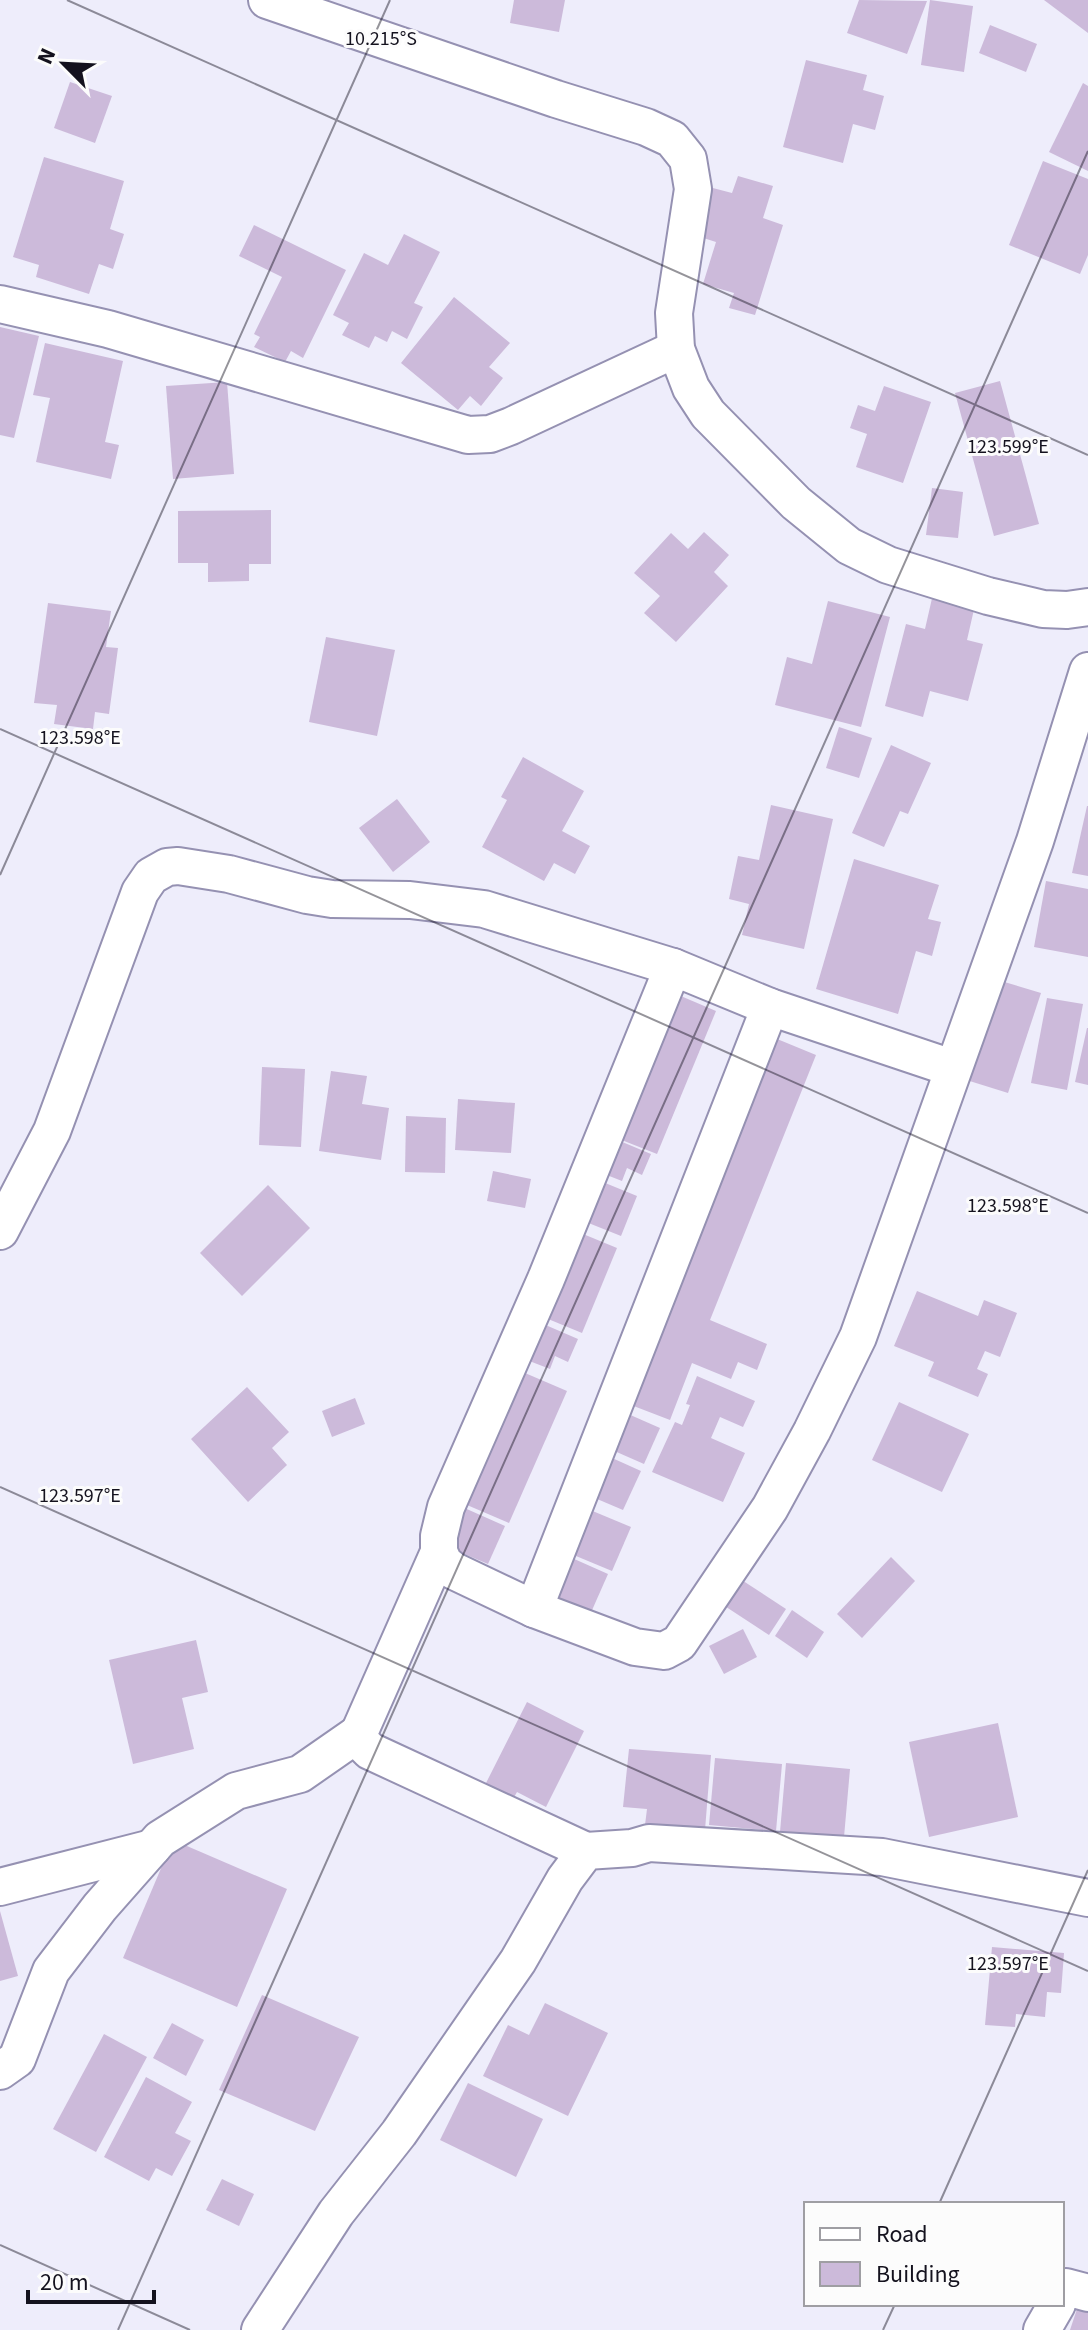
<svg xmlns="http://www.w3.org/2000/svg" width="1088" height="2330" viewBox="0 0 1088 2330" font-family="'Source Sans 3',sans-serif">
	<rect width="100%" height="100%" fill="#eeedfb"/>
	<g fill="#ccbada">
		<polygon points="514,0 565,0 559,32 510,23"/>
		<polygon points="859,0 927,1 907,54 847,33"/>
		<polygon points="930,0 973,6 964,72 921,65"/>
		<polygon points="1044,0 1088,0 1088,33"/>
		<polygon points="990,25 1037,44 1026,72 979,53"/>
		<polygon points="806,60 867,75 863,90 884,96 875,130 853,124 843,163 783,147"/>
		<polygon points="70,82 112,96 95,143 54,128"/>
		<polygon points="1083,83 1088,86 1088,171 1049,152"/>
		<polygon points="44,157 124,181 110,229 124,234 113,269 99,264 89,294 36,277 39,265 13,257"/>
		<polygon points="1043,161 1088,179 1088,255 1080,274 1009,245"/>
		<polygon points="738,176 773,186 763,218 783,225 755,315 729,308 734,293 703,284 716,242 694,235 709,187 732,193"/>
		<polygon points="254,225 346,270 303,358 291,351 285,362 254,347 260,337 254,334 282,277 239,256"/>
		<polygon points="404,234 440,252 414,303 423,307 407,339 392,331 387,342 375,336 369,348 342,335 349,323 333,315 364,253 388,265"/>
		<polygon points="454,297 510,343 489,367 503,378 481,406 470,396 458,410 401,363"/>
		<polygon points="0,327 39,336 14,438 0,435"/>
		<polygon points="45,343 123,361 105,442 119,445 111,479 36,462 50,398 33,395"/>
		<polygon points="1000,381 1039,524 994,536 955,393"/>
		<polygon points="227,382 234,474 173,479 166,386"/>
		<polygon points="884,386 931,402 903,483 856,467 867,434 850,428 858,405 875,411"/>
		<polygon points="932,488 963,492 958,538 926,535"/>
		<polygon points="271,510 271,564 249,564 249,581 208,582 208,563 178,563 178,511"/>
		<polygon points="704,532 729,555 714,572 728,586 676,642 644,613 660,596 634,573 671,533 688,549"/>
		<polygon points="933,594 975,605 967,640 983,644 968,701 930,691 923,717 885,706 906,624 925,629"/>
		<polygon points="828,601 890,617 861,727 775,705 787,657 812,664"/>
		<polygon points="48,603 111,611 106,647 118,648 109,714 95,712 93,729 54,724 57,705 34,703"/>
		<polygon points="326,637 395,650 377,736 309,722"/>
		<polygon points="839,727 872,738 859,778 826,768"/>
		<polygon points="891,745 931,763 908,814 900,811 884,847 852,833"/>
		<polygon points="523,757 584,791 562,831 590,846 575,874 554,863 544,881 482,847 507,800 501,797"/>
		<polygon points="397,799 430,842 393,872 359,828"/>
		<polygon points="771,805 833,819 804,949 742,935 749,904 729,899 738,856 759,860"/>
		<polygon points="1087,806 1088,806 1088,876 1072,873"/>
		<polygon points="854,859 939,885 928,919 941,922 932,956 916,951 898,1014 816,989"/>
		<polygon points="1046,881 1088,889 1088,957 1034,947"/>
		<polygon points="991,978 1041,993 1008,1093 960,1078"/>
		<polygon points="669,991 716,1011 657,1154 609,1135"/>
		<polygon points="1047,998 1083,1004 1067,1090 1031,1083"/>
		<polygon points="1087,1028 1088,1028 1088,1085 1075,1082"/>
		<polygon points="765,1034 816,1055 710,1320 767,1344 757,1370 738,1362 731,1379 692,1363 670,1420 618,1400"/>
		<polygon points="262,1067 305,1069 301,1147 259,1145"/>
		<polygon points="331,1071 367,1076 362,1104 389,1108 381,1160 319,1151"/>
		<polygon points="458,1099 515,1103 511,1153 455,1150"/>
		<polygon points="406,1116 446,1118 445,1173 405,1172"/>
		<polygon points="608,1136 651,1154 642,1175 627,1168 622,1181 594,1170"/>
		<polygon points="493,1171 531,1179 525,1208 487,1201"/>
		<polygon points="593,1178 637,1196 621,1236 576,1218"/>
		<polygon points="268,1185 310,1228 242,1296 200,1253"/>
		<polygon points="571,1229 617,1248 582,1333 536,1314"/>
		<polygon points="917,1291 978,1316 984,1300 1017,1313 1000,1357 985,1351 977,1369 988,1374 978,1397 928,1376 934,1362 894,1346"/>
		<polygon points="534,1320 578,1339 568,1362 555,1356 550,1369 519,1357"/>
		<polygon points="518,1370 567,1391 509,1523 460,1502"/>
		<polygon points="697,1376 755,1401 743,1427 720,1417 711,1438 745,1453 723,1502 652,1472 675,1422 682,1425 690,1405 686,1404"/>
		<polygon points="247,1387 289,1432 272,1448 287,1465 248,1502 191,1439"/>
		<polygon points="355,1398 365,1424 332,1437 322,1411"/>
		<polygon points="899,1402 969,1434 942,1492 872,1460"/>
		<polygon points="619,1410 660,1428 644,1464 603,1446"/>
		<polygon points="601,1453 641,1471 623,1510 583,1493"/>
		<polygon points="460,1506 505,1526 488,1564 443,1545"/>
		<polygon points="583,1507 631,1527 612,1571 564,1551"/>
		<polygon points="563,1554 608,1574 589,1617 544,1598"/>
		<polygon points="891,1557 915,1581 862,1638 837,1614"/>
		<polygon points="731,1573 786,1609 769,1635 714,1599"/>
		<polygon points="792,1610 824,1632 807,1658 775,1636"/>
		<polygon points="743,1629 757,1657 724,1674 709,1646"/>
		<polygon points="196,1640 208,1692 182,1698 194,1749 133,1764 109,1660"/>
		<polygon points="527,1702 584,1731 546,1807 517,1792 512,1801 484,1787"/>
		<polygon points="998,1723 1018,1817 929,1837 909,1742"/>
		<polygon points="629,1749 711,1755 705,1830 645,1825 647,1809 623,1807"/>
		<polygon points="715,1758 782,1764 776,1831 709,1825"/>
		<polygon points="786,1763 850,1769 844,1837 780,1832"/>
		<polygon points="173,1840 287,1889 237,2007 123,1958"/>
		<polygon points="0,1911 18,1976 0,1981"/>
		<polygon points="992,1947 1064,1953 1061,1993 1047,1992 1045,2017 1016,2014 1015,2027 985,2025"/>
		<polygon points="262,1995 359,2037 315,2131 219,2090"/>
		<polygon points="545,2003 608,2033 568,2116 483,2076 508,2025 529,2035"/>
		<polygon points="172,2023 204,2040 186,2076 153,2058"/>
		<polygon points="104,2034 147,2057 96,2152 53,2129"/>
		<polygon points="146,2077 192,2102 175,2133 191,2141 172,2176 156,2168 149,2181 104,2157"/>
		<polygon points="468,2083 543,2119 516,2177 440,2140"/>
		<polygon points="222,2179 254,2194 239,2226 206,2210"/>
		<polygon points="1079,2303 1088,2306 1088,2330 1070,2330"/>
	</g>
	<g fill="none" stroke-linecap="round" stroke-linejoin="round">
		<g stroke="#9591b2" stroke-width="40">
			<g id="street">
				<polyline points="267,0 556,99 646,127 672,139 688,159 693,189 674,313 676,349 691,388 708,414 796,503 849,546 888,565 988,596 1043,609 1067,610 1088,607"/>
				<polyline points="0,304 108,329 468,435 490,434 511,426 676,349"/>
				<polyline points="673,967 546,1279 446,1507 439,1536 439,1552 444,1563 454,1571 534,1609 635,1647 664,1651 679,1643 770,1508 812,1431 858,1337 1035,841 1088,671"/>
				<polyline points="0,1231 52,1131 140,892 151,876 167,867 178,866 229,874 307,895 332,899 410,900 484,909 673,967 770,1007 952,1068"/>
				<polyline points="439,1552 359,1733 359,1740 370,1751 586,1851"/>
				<polyline points="534,1609 770,1007"/>
				<polyline points="0,1887 152,1848"/>
				<polyline points="0,2071 17,2059 51,1971 100,1907 160,1839 236,1791 300,1774 359,1733"/>
				<polyline points="1062,2295 1066,2287 1088,2293"/>
				<polyline points="260,2330 336,2213 399,2133 518,1961 565,1879 586,1851 632,1848 649,1843 882,1857 1088,1898"/>
				<polyline points="1042,2330 1057,2304"/>
			</g>
		</g>
		<use href="#street" stroke="#fff" stroke-width="36"/>
	</g>
	<path fill="none" stroke="#14121e" stroke-width="2" stroke-opacity="0.45" d="M67,0l1021,455M0,729l1088,484M0,875l390,-875M0,1487l1088,484M939,2204l149,-334M0,2245l190,85M118,2330l970,-2179M883,2330l12,-26"/>
	<g font-size="20" text-anchor="middle" fill="#14121e" stroke="#fcfcfc" stroke-width="6" stroke-linejoin="round" paint-order="stroke">
		<text x="381" y="45">10.215°S</text>
		<text x="1008" y="453">123.599°E</text>
		<text x="80" y="744">123.598°E</text>
		<text x="1008" y="1212">123.598°E</text>
		<text x="80" y="1502">123.597°E</text>
		<text x="1008" y="1970">123.597°E</text>
	</g>
	<rect x="804" y="2202" width="260" height="104" fill="#fcfcfc" stroke="#9f9ea3" stroke-width="2"/>
	<rect x="820" y="2228" width="40" height="12" fill="#ffffff" stroke="#9f9ea3" stroke-width="2"/>
	<text x="876" y="2242" font-size="24" fill="#14121e">Road</text>
	<rect x="820" y="2262" width="40" height="24" fill="#ccbada" stroke="#9f9ea3" stroke-width="2"/>
	<text x="876" y="2282" font-size="24" fill="#14121e">Building</text>
	<g transform="translate(64 64) rotate(294)" stroke="#fcfcfc" stroke-width="6" paint-order="stroke">
	<path d="M0-6L14 30L0 20L-14 30Z" fill="#14121e"/>
	<text y="-12" font-size="22" font-weight="bold" text-anchor="middle" fill="#14121e">N</text>
	</g>
	<path d="M28 2290v12h126v-12" fill="none" stroke="#14121e" stroke-width="4"/>
	<text x="40" y="2290" font-size="24" fill="#14121e" stroke="#fcfcfc" stroke-width="6" paint-order="stroke">20 m</text>
</svg>
